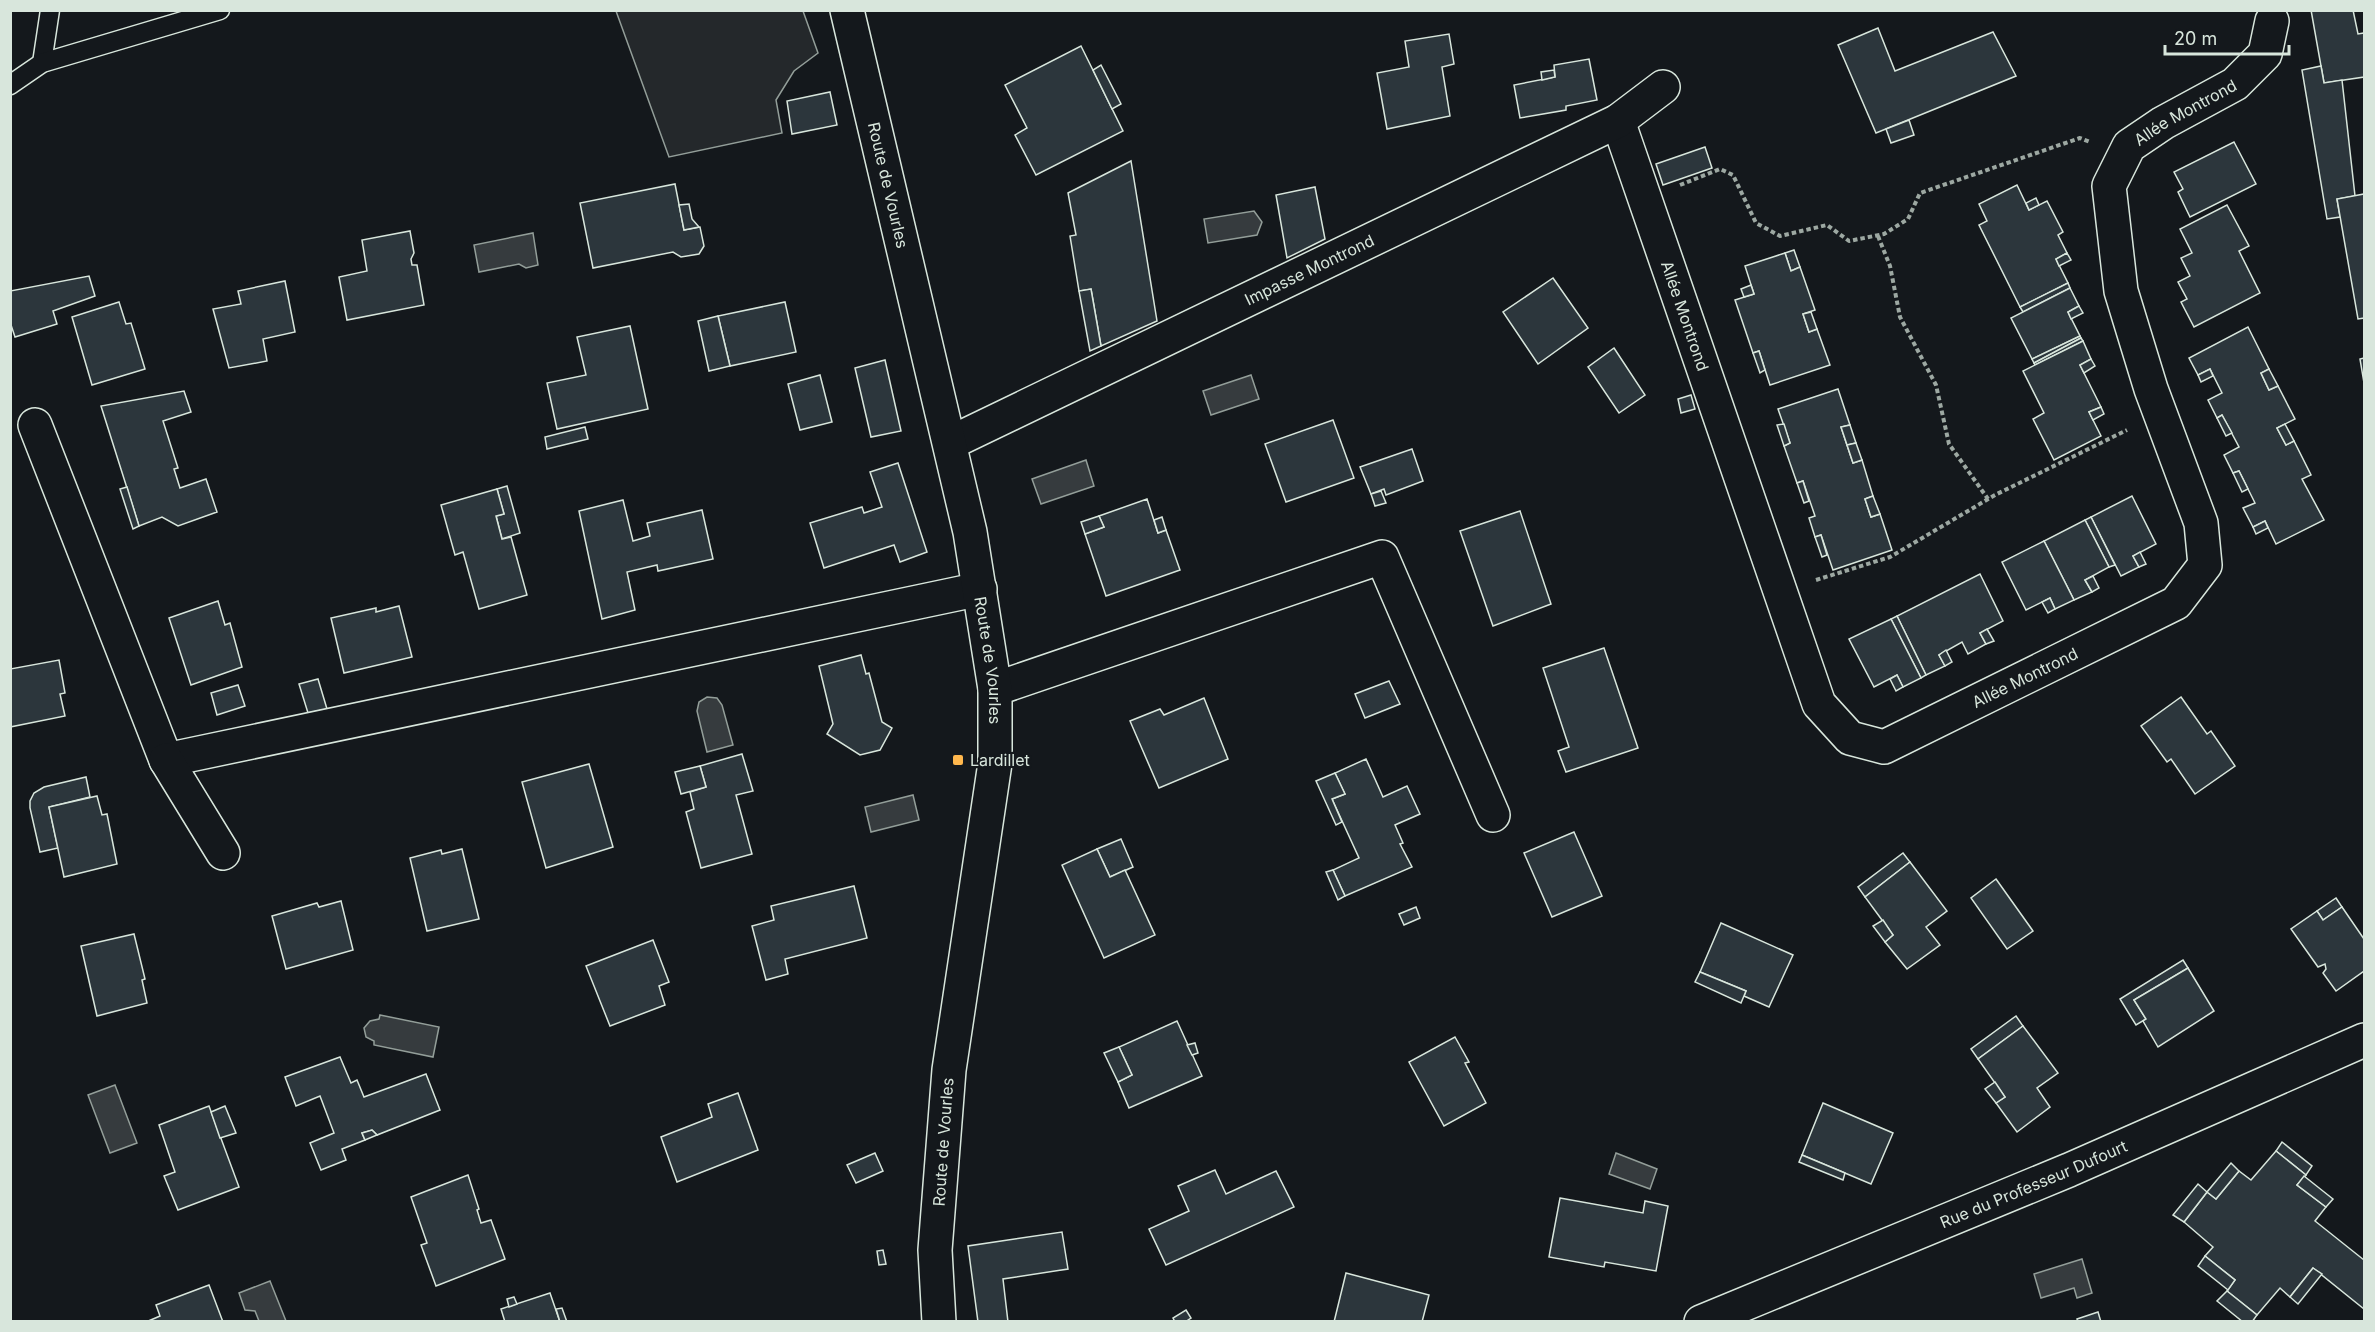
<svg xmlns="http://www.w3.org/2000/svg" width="2375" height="1332" viewBox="0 0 2375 1332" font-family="Inter,sans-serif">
	<rect width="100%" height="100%" fill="#14181c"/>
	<polygon fill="#24282b" stroke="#939e99" stroke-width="1.5" points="616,11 803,11 818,53 794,71 776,100 782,133 669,157"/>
	<g fill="#363b3e" stroke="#939e99" stroke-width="1.5">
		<polygon points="1254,211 1262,222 1257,235 1208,243 1204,219"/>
		<polygon points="533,233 538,265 526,268 519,264 479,272 474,245"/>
		<polygon points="1251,375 1259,399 1211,415 1203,391"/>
		<polygon points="1086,460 1094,486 1041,504 1032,479"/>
		<polygon points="707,697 717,698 722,705 733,745 707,752 697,711 699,702"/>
		<polygon points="913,795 919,820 871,832 865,807"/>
		<polygon points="380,1015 439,1027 433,1057 374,1045 374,1041 366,1037 364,1028 370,1021 379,1019"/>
		<polygon points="115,1085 137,1143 110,1153 88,1095"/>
		<polygon points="1616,1153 1657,1169 1650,1189 1609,1174"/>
		<polygon points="2082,1259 2092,1293 2077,1298 2074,1288 2041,1298 2034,1274"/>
		<polygon points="270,1281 286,1321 259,1321 255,1311 245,1310 239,1293"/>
	</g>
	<g fill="#2c363c" stroke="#d8e6dc" stroke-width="1.5">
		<polygon points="2311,10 2353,10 2358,34 2364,33 2364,77 2324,83"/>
		<polygon points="1878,28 1895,71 1993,32 2016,76 1876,133 1838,45"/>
		<polygon points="1449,34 1454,64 1442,67 1450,116 1387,129 1377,73 1409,67 1405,41"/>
		<polygon points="1081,46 1123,131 1036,175 1015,135 1027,128 1005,85"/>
		<polygon points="1589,59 1597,100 1566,106 1566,110 1520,118 1514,85 1555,77 1554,65"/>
		<polygon points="1101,65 1121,104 1112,109 1093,70"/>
		<polygon points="2321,66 2324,83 2342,80 2355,196 2337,199 2340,217 2327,219 2302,70"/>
		<polygon points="1554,70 1555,77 1542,80 1541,72"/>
		<polygon points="830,92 837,125 792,134 787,101"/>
		<polygon points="1909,120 1914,135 1891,143 1886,129"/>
		<polygon points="2234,142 2256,184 2190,217 2178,192 2183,189 2174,172"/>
		<polygon points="1705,147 1712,168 1663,185 1656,164"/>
		<polygon points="1131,161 1157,321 1101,346 1091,289 1079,291 1070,236 1076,235 1068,193"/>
		<polygon points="675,184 684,230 700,227 704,246 699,254 681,257 673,252 593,268 580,203"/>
		<polygon points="2017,185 2029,210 2047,201 2063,232 2058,235 2067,253 2056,259 2068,283 2020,307 1979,225 1987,221 1979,204"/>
		<polygon points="1315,187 1325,239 1287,258 1276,195"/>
		<polygon points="2364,194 2364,318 2358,319 2337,199"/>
		<polygon points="2036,198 2039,205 2029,210 2026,203"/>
		<polygon points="689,204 692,219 699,227 684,230 679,205"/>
		<polygon points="2227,205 2249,246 2239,251 2260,293 2194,327 2181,302 2187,299 2178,282 2190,276 2181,258 2192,253 2180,229"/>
		<polygon points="410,231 414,253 411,259 412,265 417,265 424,305 347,320 339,277 367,271 362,240"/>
		<polygon points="1794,250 1800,267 1791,271 1785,253"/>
		<polygon points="1785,253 1791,271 1800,267 1815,310 1803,314 1809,332 1817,329 1830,365 1770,385 1759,351 1753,353 1735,300 1754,294 1745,266"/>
		<polygon points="2067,253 2071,260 2059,266 2056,259"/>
		<polygon points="89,276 95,296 53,311 57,324 15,337 10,322 10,291"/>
		<polygon points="1553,278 1588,328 1538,364 1503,312"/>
		<polygon points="285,281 295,332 263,339 267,361 229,368 213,309 241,304 238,291"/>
		<polygon points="2068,283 2070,288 2023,312 2020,307"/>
		<polygon points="1751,285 1754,294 1744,297 1741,289"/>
		<polygon points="2070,288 2079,306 2068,312 2080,336 2032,359 2011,318"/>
		<polygon points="1091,289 1101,346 1090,351 1079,291"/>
		<polygon points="119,302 126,324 131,323 145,369 92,385 72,317"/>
		<polygon points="785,302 796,352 730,366 718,316"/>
		<polygon points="2079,306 2083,313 2071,319 2068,312"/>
		<polygon points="1811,312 1817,329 1809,332 1803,314"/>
		<polygon points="718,316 730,366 709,371 698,321"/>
		<polygon points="630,326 648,409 557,429 547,383 586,375 577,337"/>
		<polygon points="2248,327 2269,369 2261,373 2269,390 2278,386 2295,419 2277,428 2286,445 2294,441 2311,475 2302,479 2324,520 2276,544 2265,521 2253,527 2243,508 2255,503 2239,471 2233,473 2224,455 2239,447 2222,415 2217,418 2208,400 2222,393 2210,369 2198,375 2189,358"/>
		<polygon points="2080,336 2081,338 2034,363 2032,359"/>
		<polygon points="2081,338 2083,341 2035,365 2034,363"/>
		<polygon points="2083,341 2091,359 2080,365 2101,407 2089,412 2101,436 2054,460 2033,419 2044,413 2023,371"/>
		<polygon points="1614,348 1645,395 1619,413 1588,367"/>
		<polygon points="1759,351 1765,370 1760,373 1753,353"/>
		<polygon points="2364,358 2364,383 2360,359"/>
		<polygon points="2091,359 2095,366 2084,373 2080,365"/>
		<polygon points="885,360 901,431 871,437 855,368"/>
		<polygon points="2210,369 2213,376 2201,382 2198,375"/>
		<polygon points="2269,369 2278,386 2269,390 2261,373"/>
		<polygon points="820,375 832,422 800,430 788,384"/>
		<polygon points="1838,389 1850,425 1841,427 1853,463 1862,460 1873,496 1865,499 1871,517 1880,514 1892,550 1833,570 1821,535 1815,537 1809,518 1815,516 1803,481 1797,483 1784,446 1790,443 1778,409"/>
		<polygon points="184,391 191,412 163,421 178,468 174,469 180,488 206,479 217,512 178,526 162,517 139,526 101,406"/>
		<polygon points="1691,395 1695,409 1681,413 1678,399"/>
		<polygon points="2101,407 2104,414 2093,420 2089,412"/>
		<polygon points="2222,415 2232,433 2226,436 2217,418"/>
		<polygon points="1333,420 1354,478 1286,502 1265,444"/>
		<polygon points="1784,424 1790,443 1784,446 1777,425"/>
		<polygon points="2285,424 2294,441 2286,445 2277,428"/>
		<polygon points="1850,425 1856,443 1847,445 1841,427"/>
		<polygon points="585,427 588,439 547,449 545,437"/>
		<polygon points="1856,443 1862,460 1853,463 1847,445"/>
		<polygon points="1412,449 1423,481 1386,495 1384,489 1371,494 1360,467"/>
		<polygon points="898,463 927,552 900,562 894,545 824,568 810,523 862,507 864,513 882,507 870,472"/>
		<polygon points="2239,471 2248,489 2242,492 2233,473"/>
		<polygon points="1803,481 1809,501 1804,503 1797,483"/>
		<polygon points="507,486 520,533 502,539 496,516 504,514 497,489"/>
		<polygon points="127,487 139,526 133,529 120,489"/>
		<polygon points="497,489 504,514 496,516 502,539 511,537 527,595 479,609 463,552 455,555 441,505"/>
		<polygon points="1381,491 1386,503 1375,506 1371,494"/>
		<polygon points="1873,496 1880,514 1871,517 1865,499"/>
		<polygon points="2132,496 2156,544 2133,556 2139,567 2121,576 2091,517"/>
		<polygon points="1147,499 1158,533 1166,530 1180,570 1106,596 1085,534 1104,527 1099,516"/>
		<polygon points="623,500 633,541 650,536 647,523 702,510 713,559 658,571 657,565 627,572 635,610 602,619 579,511"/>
		<polygon points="1520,511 1551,604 1493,626 1460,531"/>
		<polygon points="1099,516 1104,527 1085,534 1081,522"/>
		<polygon points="1162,517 1166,530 1158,533 1154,520"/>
		<polygon points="2091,517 2115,565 2109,567 2085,520"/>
		<polygon points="2085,520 2109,567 2085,580 2092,592 2074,600 2044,541"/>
		<polygon points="2265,521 2268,528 2256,534 2253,527"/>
		<polygon points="1821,535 1827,555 1822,557 1815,537"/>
		<polygon points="2044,541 2074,600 2055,609 2050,598 2026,610 2002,562"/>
		<polygon points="2140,552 2146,564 2139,567 2133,556"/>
		<polygon points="1980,574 2003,621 1980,633 1986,644 1968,654 1962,642 1939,655 1945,666 1926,675 1897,616"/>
		<polygon points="2093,576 2099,588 2092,592 2085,580"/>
		<polygon points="2050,598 2055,609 2048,613 2042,602"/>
		<polygon points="218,601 225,625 230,623 242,667 191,685 169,618"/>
		<polygon points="399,606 412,657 344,673 331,618 376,608 376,612"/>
		<polygon points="1897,616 1926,675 1921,678 1891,619"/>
		<polygon points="1891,619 1921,678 1903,687 1897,675 1874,687 1849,639"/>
		<polygon points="1987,629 1994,641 1986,644 1980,633"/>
		<polygon points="1604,648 1638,748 1566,772 1558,751 1569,747 1543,668"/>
		<polygon points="1946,650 1952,662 1945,666 1939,655"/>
		<polygon points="861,655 866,674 869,673 882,722 892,728 880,750 860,755 827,734 833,724 819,666"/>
		<polygon points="59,660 65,693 60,694 65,716 10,727 10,669"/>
		<polygon points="1897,675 1903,687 1896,691 1890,679"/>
		<polygon points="318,679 327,709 308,713 299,684"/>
		<polygon points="1389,681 1400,704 1365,718 1355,694"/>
		<polygon points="238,685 245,706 217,715 211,693"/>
		<polygon points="2181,697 2207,734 2211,731 2235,766 2195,794 2171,759 2167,762 2141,726"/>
		<polygon points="1204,698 1228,759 1159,788 1130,721 1160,709 1164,715"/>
		<polygon points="742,754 753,791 736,795 752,854 701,868 686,812 694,809 690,792 706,787 700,766"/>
		<polygon points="1366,759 1383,797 1407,786 1420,814 1395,825 1403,843 1400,844 1412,867 1345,896 1333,870 1359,858 1332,799 1345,794 1335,773"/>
		<polygon points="589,764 613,847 546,868 522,782"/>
		<polygon points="700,766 706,787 681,794 675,772"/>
		<polygon points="1335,773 1345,794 1332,799 1342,822 1336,825 1316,781"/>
		<polygon points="86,777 90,797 49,807 58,848 40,852 30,808 30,801 34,793 44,787"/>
		<polygon points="97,796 102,815 107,814 117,864 64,877 49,807"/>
		<polygon points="1574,832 1602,896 1552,917 1524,853"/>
		<polygon points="1121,839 1133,867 1110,877 1097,849"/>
		<polygon points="462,849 479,919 427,931 410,858 441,850 442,854"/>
		<polygon points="1097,849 1110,877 1125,870 1155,935 1104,958 1062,865"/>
		<polygon points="1903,853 1910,862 1865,897 1858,887"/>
		<polygon points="1910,862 1947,911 1926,927 1940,945 1907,969 1885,942 1893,935 1865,897"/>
		<polygon points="1333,870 1345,896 1338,900 1326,872"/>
		<polygon points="1996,879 2033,931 2007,949 1971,898"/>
		<polygon points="854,886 867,938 785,959 788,974 766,980 752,926 774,920 771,906"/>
		<polygon points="2336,898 2342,907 2323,920 2317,911"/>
		<polygon points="341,901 353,950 286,969 272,916 317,903 319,907"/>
		<polygon points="1416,907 1420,918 1404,925 1399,914"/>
		<polygon points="2342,907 2364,939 2364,971 2336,991 2323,973 2326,969 2325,964 2318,967 2291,929 2317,911 2323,920"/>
		<polygon points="1883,920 1893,935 1885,942 1873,926"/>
		<polygon points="1721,923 1793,955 1769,1007 1744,996 1746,991 1700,972"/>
		<polygon points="134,934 145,979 142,980 147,1003 97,1016 81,946"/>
		<polygon points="653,940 669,982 659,986 665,1005 610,1026 586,966"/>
		<polygon points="2183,960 2188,968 2134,1000 2146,1019 2136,1025 2120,999"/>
		<polygon points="2188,968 2214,1011 2158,1047 2143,1021 2146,1019 2134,1000"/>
		<polygon points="1700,972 1746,991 1741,1003 1695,982"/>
		<polygon points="2016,1016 2023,1026 1978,1059 1971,1049"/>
		<polygon points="1177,1021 1202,1076 1129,1108 1118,1082 1132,1075 1119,1047"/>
		<polygon points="2023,1026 2058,1073 2037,1088 2050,1107 2017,1132 1996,1103 2005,1097 1978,1059"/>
		<polygon points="1455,1037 1469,1062 1465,1063 1486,1103 1444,1126 1409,1062"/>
		<polygon points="1195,1043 1198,1053 1192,1055 1187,1045"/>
		<polygon points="1119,1047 1132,1075 1118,1082 1104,1053"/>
		<polygon points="340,1057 351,1083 357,1080 364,1097 426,1074 440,1110 377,1135 372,1130 362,1133 365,1140 342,1149 346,1160 321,1170 310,1143 334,1133 320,1096 296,1106 285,1077"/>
		<polygon points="1995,1082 2005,1097 1996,1103 1985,1089"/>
		<polygon points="738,1093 758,1150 677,1182 661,1137 712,1117 708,1104"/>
		<polygon points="1823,1103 1893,1133 1871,1184 1802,1155"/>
		<polygon points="209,1106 239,1187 178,1210 164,1176 175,1172 159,1125"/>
		<polygon points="225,1106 236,1133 220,1138 211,1112"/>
		<polygon points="372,1130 377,1135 365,1140 362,1133"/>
		<polygon points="2282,1142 2312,1166 2306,1175 2276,1151"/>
		<polygon points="2276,1151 2306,1175 2297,1185 2326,1207 2315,1221 2364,1260 2364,1309 2313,1268 2290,1297 2280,1288 2257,1315 2227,1291 2235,1280 2205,1256 2213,1247 2184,1222 2207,1192 2216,1199 2239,1171 2251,1180"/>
		<polygon points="875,1153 883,1171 856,1183 847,1165"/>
		<polygon points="1802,1155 1845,1173 1843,1180 1799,1162"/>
		<polygon points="2231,1163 2239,1171 2216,1199 2207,1192"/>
		<polygon points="1215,1170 1226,1194 1276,1171 1294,1207 1166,1265 1149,1229 1189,1211 1178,1186"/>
		<polygon points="468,1175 479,1209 477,1210 481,1223 491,1220 505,1259 436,1286 421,1245 427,1243 411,1197"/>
		<polygon points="2304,1176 2333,1199 2326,1207 2297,1185"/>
		<polygon points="2198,1184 2207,1192 2184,1222 2173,1215"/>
		<polygon points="1560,1198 1643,1213 1645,1201 1668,1206 1656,1271 1605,1262 1604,1267 1549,1257"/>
		<polygon points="1062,1232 1068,1269 1003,1279 1008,1322 978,1322 968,1246"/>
		<polygon points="883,1250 886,1264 879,1265 877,1251"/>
		<polygon points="2205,1256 2235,1280 2228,1290 2198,1266"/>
		<polygon points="2313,1268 2322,1274 2298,1304 2290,1297"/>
		<polygon points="1346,1273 1429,1295 1422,1322 1334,1322"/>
		<polygon points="209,1285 223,1322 146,1322 160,1316 156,1305"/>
		<polygon points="2227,1291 2257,1315 2252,1322 2243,1322 2217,1301"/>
		<polygon points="550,1293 560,1322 505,1322 501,1309"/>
		<polygon points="514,1297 517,1304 509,1307 507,1299"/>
		<polygon points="562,1308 567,1322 560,1322 556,1309"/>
		<polygon points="1186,1310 1191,1318 1185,1322 1175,1322 1173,1318"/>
		<polygon points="2098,1312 2101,1322 2078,1322 2077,1319"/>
	</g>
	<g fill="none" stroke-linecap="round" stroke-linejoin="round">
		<g stroke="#d8e6dc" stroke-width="21">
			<g id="service">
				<polyline points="42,63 50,10"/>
				<polyline points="10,85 42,63 220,10"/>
			</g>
		</g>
		<g stroke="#d8e6dc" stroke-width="36">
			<g id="minor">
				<path id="s1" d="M1618,121l201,583 31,34 34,9 292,-144 29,-38 -4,-42 -50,-134 -30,-98 -12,-105 20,-40 34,-23 72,-39 30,-30 7,-33"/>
				<polyline points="35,425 166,760 980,589"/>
				<path id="s2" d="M950,443l668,-322 45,-34"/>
				<polyline points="995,689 1382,557 1493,815"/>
				<polyline points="166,760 223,853"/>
				<path id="s3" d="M1701,1322l368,-152 295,-130"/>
			</g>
		</g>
		<g stroke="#d8e6dc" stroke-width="36">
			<g id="tertiary">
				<path id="s4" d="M847,10l123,522 25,157v74l-46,307 -14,180 4,72"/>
			</g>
		</g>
		<g stroke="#9da8a2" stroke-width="4" stroke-dasharray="4.5 3" stroke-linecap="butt">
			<polyline points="1680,185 1720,169 1733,175 1756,223 1780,236 1827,225 1849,241 1884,234 1908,219 1920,193 2080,138 2090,142"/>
			<polyline points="1878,236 1890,266 1900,317 1936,385 1949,444 1988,499"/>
			<polyline points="1816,580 1890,557 1995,495 2127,430"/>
		</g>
		<use href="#service" stroke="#14181c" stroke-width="18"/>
		<use href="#minor" stroke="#14181c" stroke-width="33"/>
		<use href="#tertiary" stroke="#14181c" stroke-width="33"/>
	</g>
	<rect fill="#ffb74d" stroke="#14181c" stroke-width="2" x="952" y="754" width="12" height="12" rx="3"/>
	<g text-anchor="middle" stroke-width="4.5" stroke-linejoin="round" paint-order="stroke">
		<g font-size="16" fill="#d8e6dc" stroke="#14181c">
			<text dy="6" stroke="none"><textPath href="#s1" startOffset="1575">Allée Montrond</textPath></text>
			<text dy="6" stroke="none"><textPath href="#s4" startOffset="180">Route de Vourles</textPath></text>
			<text dy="6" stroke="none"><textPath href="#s2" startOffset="399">Impasse Montrond</textPath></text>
			<text dy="6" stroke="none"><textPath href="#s1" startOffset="206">Allée Montrond</textPath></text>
			<text dy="6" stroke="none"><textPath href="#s4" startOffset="666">Route de Vourles</textPath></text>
			<text dy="6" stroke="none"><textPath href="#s1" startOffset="855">Allée Montrond</textPath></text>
			<text transform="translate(943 1142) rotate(-86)" y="6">Route de Vourles</text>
			<text dy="6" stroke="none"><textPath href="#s3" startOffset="360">Rue du Professeur Dufourt</textPath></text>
		</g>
		<g font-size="16" fill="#d8e6dc" stroke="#14181c" text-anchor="start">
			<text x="970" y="766">Lardillet</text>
		</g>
	</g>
	<rect width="2375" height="1332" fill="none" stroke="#d8e6dc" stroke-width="24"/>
	<path d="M2165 45v9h124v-9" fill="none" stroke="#d8e6dc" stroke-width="3"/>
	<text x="2174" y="45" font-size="18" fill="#d8e6dc" stroke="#14181c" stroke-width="4.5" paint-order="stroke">20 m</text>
</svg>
